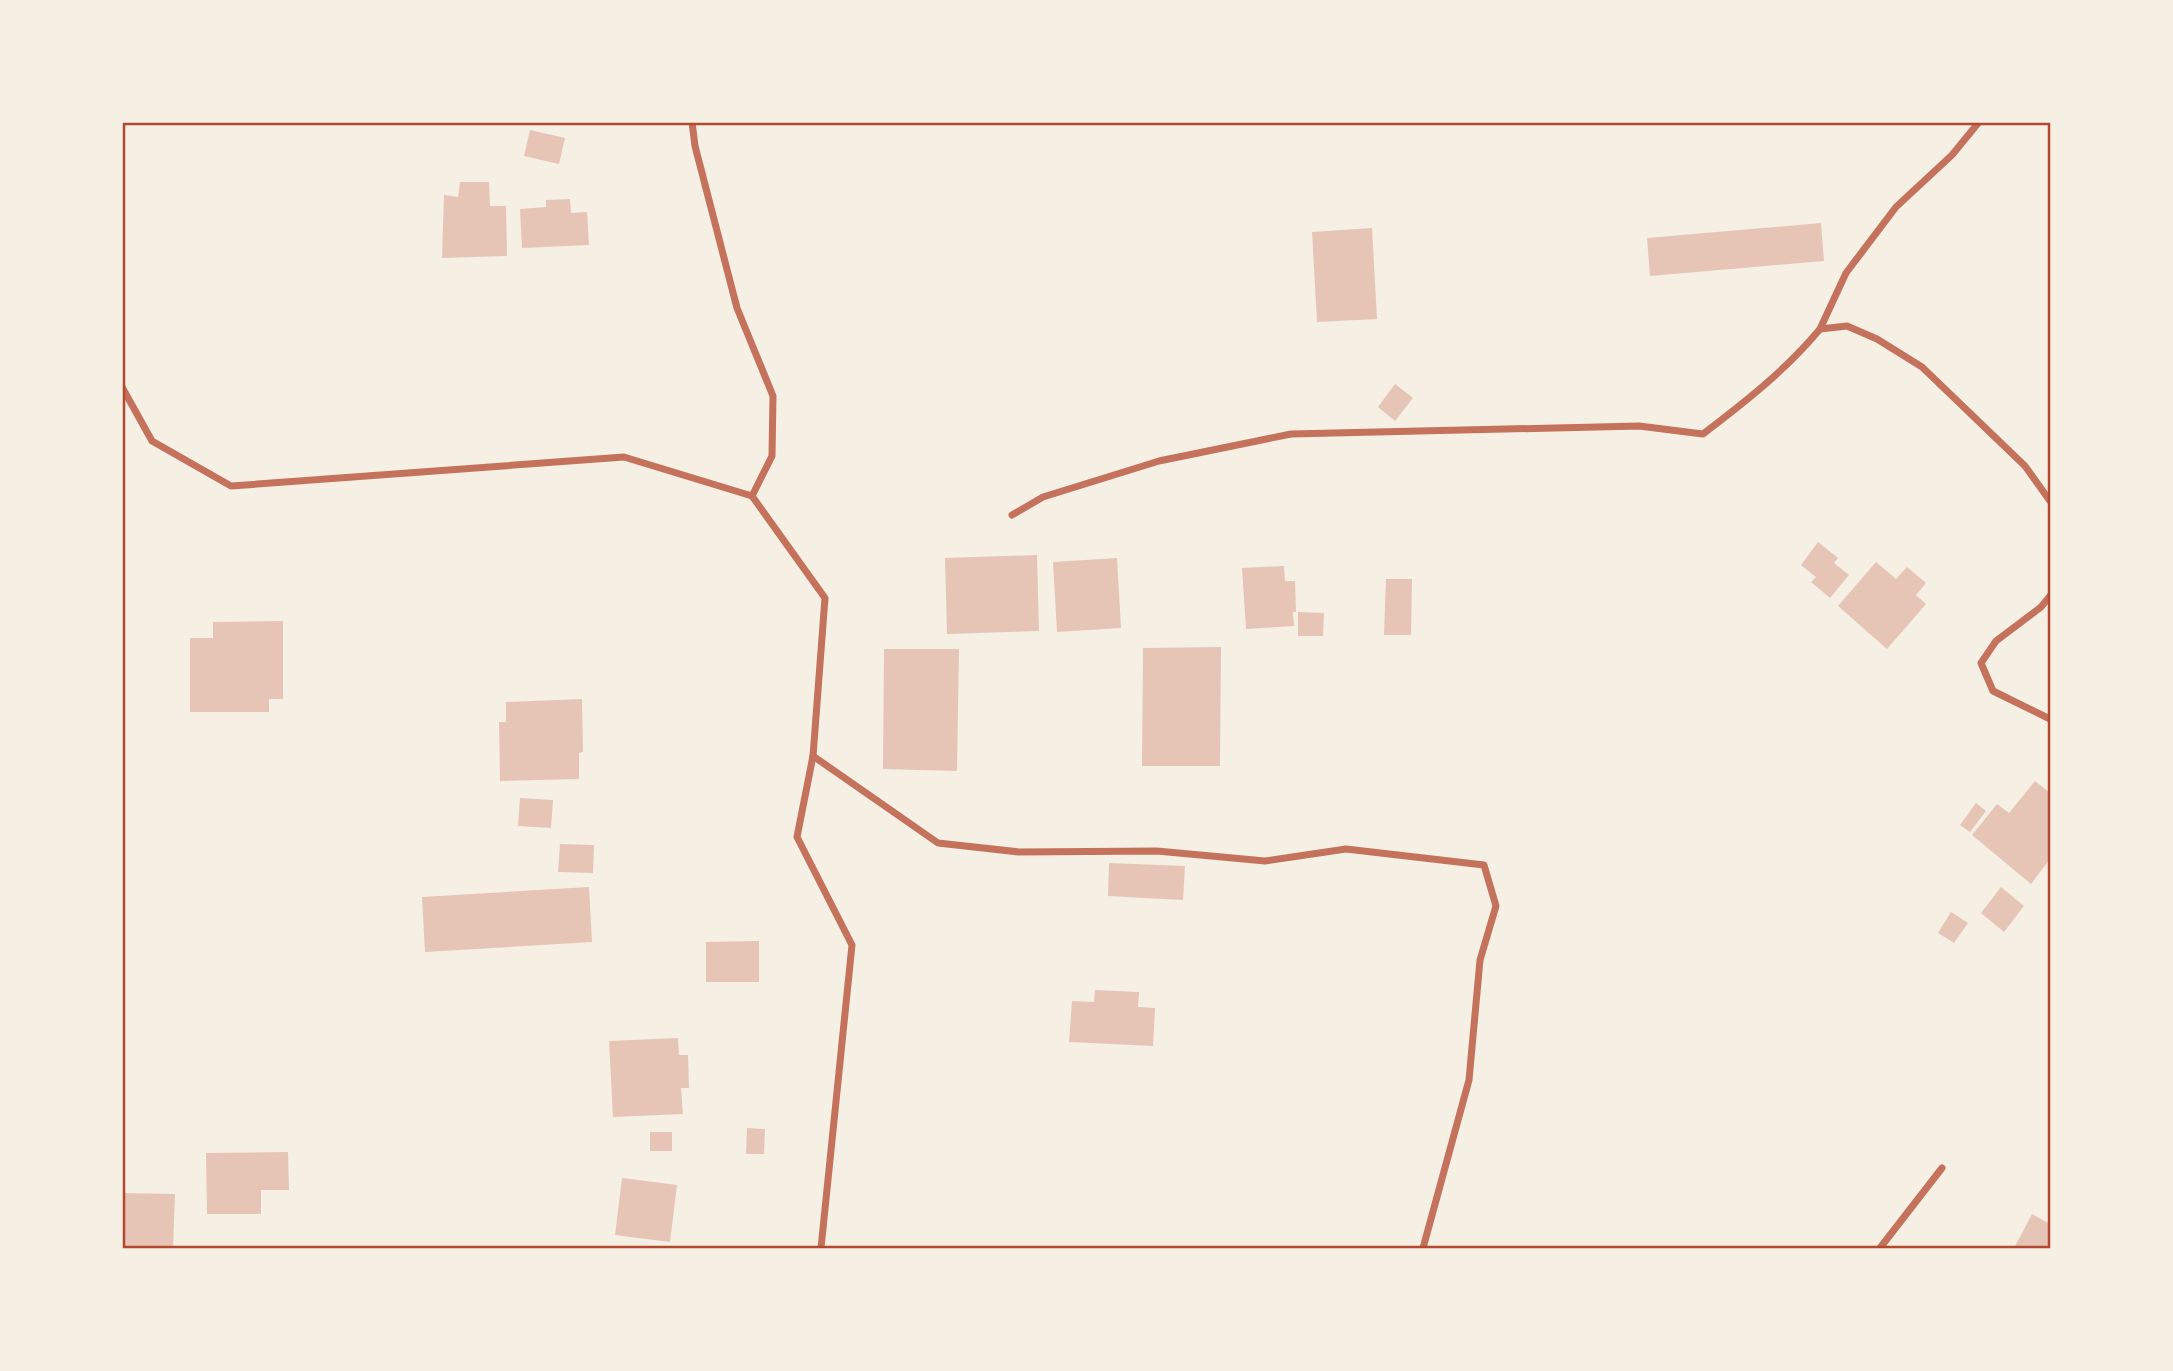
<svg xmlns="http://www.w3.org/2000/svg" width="2173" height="1371" viewBox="0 0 2173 1371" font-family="'Alegreya Sans',sans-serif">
	<rect width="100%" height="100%" fill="#f6efe4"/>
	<g fill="#e6c5b7">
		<polygon points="530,130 565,138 559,164 524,156"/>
		<polygon points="460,182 489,182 490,206 506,206 507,256 442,258 444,195 458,197"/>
		<polygon points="570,199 571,213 587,212 589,245 522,248 520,209 546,207 546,200"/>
		<polygon points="1821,223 1824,261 1650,276 1647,238"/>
		<polygon points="1372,228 1377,319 1317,322 1312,232"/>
		<polygon points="1395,384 1413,398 1395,421 1378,407"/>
		<polygon points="1818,542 1838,558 1834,563 1849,575 1830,598 1811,582 1816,577 1801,565"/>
		<polygon points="1037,555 1039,631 947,634 945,558"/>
		<polygon points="1117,558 1121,628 1057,632 1053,562"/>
		<polygon points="1876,562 1896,579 1907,567 1926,583 1916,595 1926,604 1887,649 1838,606"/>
		<polygon points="1284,566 1285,581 1295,581 1296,612 1293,612 1294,626 1246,629 1242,568"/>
		<polygon points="1386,579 1412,579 1411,635 1384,635"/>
		<polygon points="1298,612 1324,613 1323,636 1298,636"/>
		<polygon points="283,621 283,699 269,699 269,712 190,712 190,638 213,638 213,622"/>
		<polygon points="1221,647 1220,766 1142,766 1143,648"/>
		<polygon points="884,649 959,649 957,771 883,769"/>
		<polygon points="582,699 583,752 579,753 579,779 500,781 499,722 506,722 506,702"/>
		<polygon points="2035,781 2050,793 2050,859 2031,884 1972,835 1997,804 2009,813"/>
		<polygon points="520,798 553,800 551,828 518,826"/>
		<polygon points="1976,803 1986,811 1970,832 1960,825"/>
		<polygon points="560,844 594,845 593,873 558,872"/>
		<polygon points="1109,863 1185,866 1183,900 1108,896"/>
		<polygon points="589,887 592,942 425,952 422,897"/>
		<polygon points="2001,887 2024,906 2004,932 1981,913"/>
		<polygon points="1951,912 1968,923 1954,943 1938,933"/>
		<polygon points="759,941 759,982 706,982 706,942"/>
		<polygon points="1095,990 1139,992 1138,1007 1155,1008 1153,1046 1069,1042 1072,1001 1094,1002"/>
		<polygon points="678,1038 679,1055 688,1055 689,1088 681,1088 683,1114 613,1117 609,1041"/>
		<polygon points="747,1128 765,1129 764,1154 746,1154"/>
		<rect x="650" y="1132" width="22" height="19"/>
		<polygon points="288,1152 289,1190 261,1190 261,1214 207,1214 206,1153"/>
		<polygon points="622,1178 677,1185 670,1242 615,1235"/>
		<polygon points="122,1193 175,1194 173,1248 122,1248"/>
		<polygon points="2032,1214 2050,1224 2050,1248 2014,1248"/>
	</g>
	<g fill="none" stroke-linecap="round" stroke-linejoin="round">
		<g stroke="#c5725c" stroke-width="7">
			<polyline points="692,122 695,146 737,308 773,396 772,456 752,496"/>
			<polyline points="1820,329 1846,273 1896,207 1952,155 1979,122"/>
			<polyline points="122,387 152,441 231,486 624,457 752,496 825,598 813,756 797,837 852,945 821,1248"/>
			<path d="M1012,515l31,-18 116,-36 132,-27 348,-8 64,8c42,-32 83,-64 117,-105l27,-3 30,13 45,28 103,99 25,35"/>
			<polyline points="2050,596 2041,607 1996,641 1981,663 1993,691 2050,719"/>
			<polyline points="813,756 938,843 1019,852 1157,851 1265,861 1346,849 1484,865 1496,906 1480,960 1469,1080 1423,1248"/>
			<polyline points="1880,1248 1942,1168"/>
		</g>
	</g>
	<rect width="2173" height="1371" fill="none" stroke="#f6efe4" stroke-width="248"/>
	<rect x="124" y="124" width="1925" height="1123" fill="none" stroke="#b5482f" stroke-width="2.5"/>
</svg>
